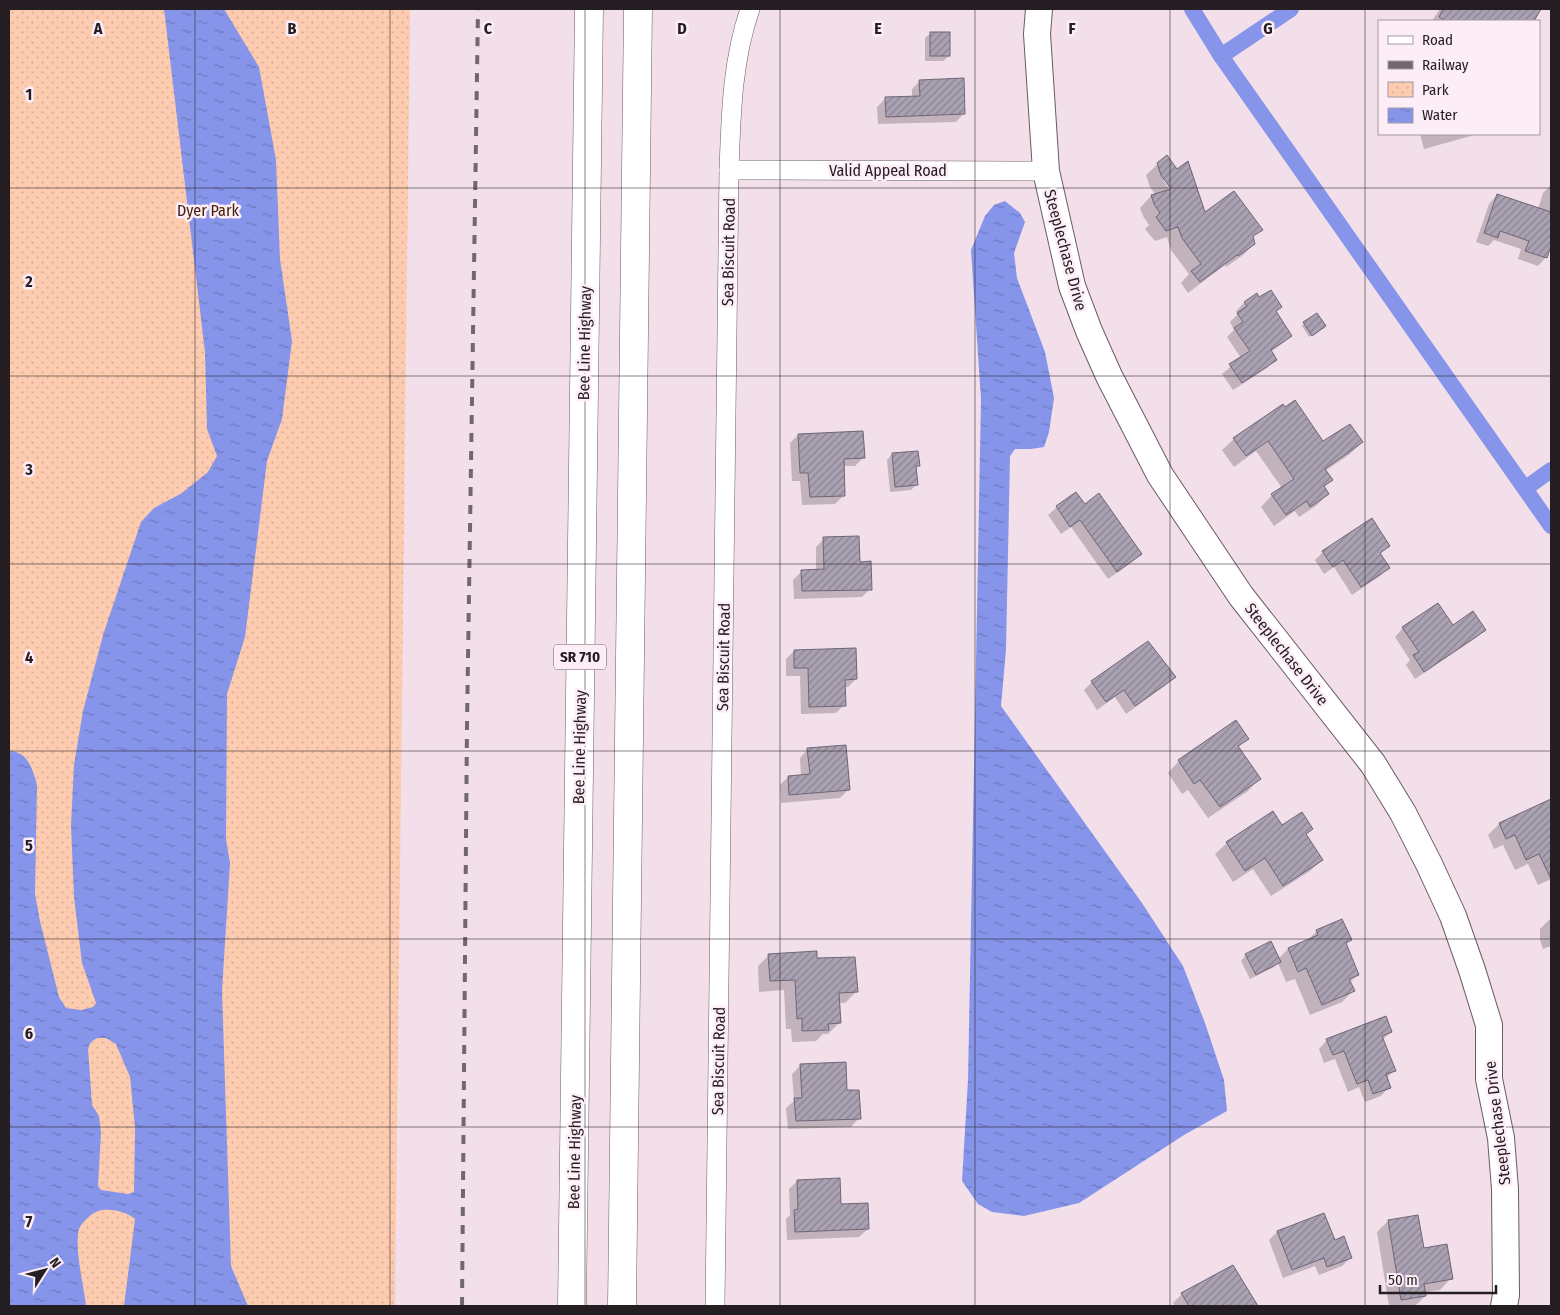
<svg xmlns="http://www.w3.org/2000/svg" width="1560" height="1315" viewBox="0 0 1560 1315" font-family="'Fira Sans Condensed',sans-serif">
	<defs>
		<pattern id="park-dots" width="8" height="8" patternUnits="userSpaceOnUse" patternTransform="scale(1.25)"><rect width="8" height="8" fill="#fdccb0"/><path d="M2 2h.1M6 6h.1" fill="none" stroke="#d9af97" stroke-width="1.8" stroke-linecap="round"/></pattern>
		<pattern id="water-ripples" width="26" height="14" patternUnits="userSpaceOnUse" patternTransform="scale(1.25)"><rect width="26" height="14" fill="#8695ea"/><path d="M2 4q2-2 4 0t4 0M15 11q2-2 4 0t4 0" fill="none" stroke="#6d79bd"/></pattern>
		<pattern id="building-hatch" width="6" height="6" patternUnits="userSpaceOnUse" patternTransform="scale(1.25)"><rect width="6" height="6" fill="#aaa1b2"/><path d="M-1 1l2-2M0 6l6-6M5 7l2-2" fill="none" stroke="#8a8390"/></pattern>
	</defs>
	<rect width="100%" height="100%" fill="#f2dfea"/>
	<polygon fill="url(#park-dots)" points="9,9 410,9 395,1306 9,1306"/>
	<g fill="url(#water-ripples)" fill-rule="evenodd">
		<path d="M164,9h60l35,58 17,93 4,99 12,82 -10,78 -15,42 -22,176 -18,57 -1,145 4,24 -8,128 9,275 17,40h-124l11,-87c-8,-7 -22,-10 -33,-9 -8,1 -20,11 -23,19 -5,19 5,57 7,77h-77v-555c19,0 24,19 28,34l-2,109 5,27 19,76 7,11 15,2 12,-3 3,-4 -14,-40 -8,-66 -3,-72 3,-60 9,-54 20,-76 38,-113 13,-14 28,-15 26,-21 9,-16 -10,-27 -2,-77zM97,1038h9l10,6 14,33 5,50 -1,65 -6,2 -27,-4 -3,-4 3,-53 -2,-17 -7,-11 -4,-57 3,-6z"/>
		<polygon points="1005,201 1020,213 1025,222 1014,253 1017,278 1045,352 1054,398 1049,432 1044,447 1031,449 1015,449 1010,456 1006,650 1001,706 1142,903 1183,966 1205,1023 1224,1080 1227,1111 1184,1135 1079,1203 1024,1216 992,1212 978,1204 962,1181 968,1080 981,399 971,250 985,216 994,205"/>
	</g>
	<g fill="#0003" fill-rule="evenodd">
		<polygon points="1440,9 1540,9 1528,21 1432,21"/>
		<polygon points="931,33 949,56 943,61 925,61 925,38"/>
		<polygon points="920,81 964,113 956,122 878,124 877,107 886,98 912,97 912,89"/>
		<polygon points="1420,134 1473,134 1471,136 1424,149"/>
		<path d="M1158,164l46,50 57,16 -9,8 2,6 -11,11 -17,12 -1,-2 -37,28 -7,-10 8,-9 -18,-24 -4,-13 -12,4 -10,-12 4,-4 -6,-9 -3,-8 11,-12 5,-1 -6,-8 -4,-12zM1163,180h3l9,13 -2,1z"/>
		<polygon points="1551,185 1551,242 1546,257 1538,266 1518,259 1521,249 1494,240 1488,246 1476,242 1489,204 1497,195 1538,209 1543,193"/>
		<polygon points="1256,295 1259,299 1281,307 1275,313 1291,336 1282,344 1270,352 1275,359 1267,368 1233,390 1222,374 1241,358 1227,337 1234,330 1230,322 1238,314 1236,311 1244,303"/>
		<polygon points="1304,323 1322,328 1309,337 1302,326"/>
		<polygon points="798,435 864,457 855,466 843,466 844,495 835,504 802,505 800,481 792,481 790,443"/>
		<polygon points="1234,439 1323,443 1362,442 1350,454 1325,471 1331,480 1324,487 1328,494 1317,505 1299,517 1295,511 1274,526 1261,507 1272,495 1282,488 1256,451 1234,467 1222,450"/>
		<polygon points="892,454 918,466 915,469 917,484 911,490 890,492 887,460"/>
		<polygon points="1076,494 1084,506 1140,554 1132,562 1108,579 1071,527 1061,534 1048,515 1057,507"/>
		<polygon points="824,539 859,563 870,589 862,597 794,599 793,580 802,571 816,571 816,547"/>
		<polygon points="1389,545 1380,554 1389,568 1380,576 1352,595 1334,567 1324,574 1315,560 1323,552"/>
		<polygon points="1452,626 1485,630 1476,638 1415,679 1406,665 1410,660 1395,637 1403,628"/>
		<polygon points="794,651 856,679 848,687 844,687 844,705 836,713 801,714 800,676 786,676 786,659"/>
		<polygon points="1175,677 1166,685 1126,714 1115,697 1097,710 1084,690 1092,682"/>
		<polygon points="1247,738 1238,748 1259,779 1248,791 1208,818 1188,790 1182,794 1168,773 1179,761"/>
		<polygon points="808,749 848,790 840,798 781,803 780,785 788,777 801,776 800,758"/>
		<polygon points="1551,800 1551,879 1538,885 1528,864 1515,870 1503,845 1494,849 1488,835 1499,824"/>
		<polygon points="1281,827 1311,829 1305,835 1322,860 1310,871 1271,896 1253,869 1233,882 1215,854 1227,843"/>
		<polygon points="1551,918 1551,946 1543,949 1540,940 1540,929"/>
		<polygon points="1317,931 1350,940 1345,945 1358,974 1350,983 1353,991 1342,1002 1310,1015 1295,979 1286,982 1278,963 1274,967 1250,979 1241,961 1246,955 1278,959 1288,949 1307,941"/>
		<polygon points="769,955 816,960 856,992 845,1003 838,1003 839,1023 828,1034 823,1034 816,1041 792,1042 791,1029 786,1029 784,990 759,992 758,966"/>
		<polygon points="1391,1032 1382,1040 1394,1070 1386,1079 1389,1087 1381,1096 1365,1102 1359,1087 1348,1092 1335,1059 1324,1063 1319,1049 1327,1040"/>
		<polygon points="801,1065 846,1092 859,1118 851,1127 788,1129 786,1108 794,1101 792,1074"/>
		<polygon points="797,1181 840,1205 868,1229 859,1237 787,1240 786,1219 790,1215 789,1189"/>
		<polygon points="1388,1221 1423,1249 1451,1278 1440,1290 1425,1292 1425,1296 1415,1306 1389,1306 1377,1232"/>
		<polygon points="1277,1232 1334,1242 1351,1257 1342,1266 1319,1275 1315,1266 1283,1278 1269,1240"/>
		<polygon points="1233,1267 1256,1306 1175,1306 1173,1303 1182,1294"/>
	</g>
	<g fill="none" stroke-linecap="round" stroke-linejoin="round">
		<g stroke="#8695ea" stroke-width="16">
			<polyline points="1192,9 1221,56 1551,526"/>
			<polyline points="1221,56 1291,9"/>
			<polyline points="1526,488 1551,470"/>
		</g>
	</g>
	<g fill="url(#building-hatch)" stroke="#6e6676">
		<polygon points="1443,9 1541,9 1534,21 1446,21 1439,17"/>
		<rect x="930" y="32" width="20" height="24"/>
		<polygon points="964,78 965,114 886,117 885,97 920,96 919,80"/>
		<polygon points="1167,155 1177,169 1188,161 1205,212 1234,191 1263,230 1253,236 1255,244 1238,256 1237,255 1200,282 1191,271 1201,264 1182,238 1178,227 1166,231 1156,217 1160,213 1154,204 1151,195 1171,189 1161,175 1157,163"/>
		<polygon points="1497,194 1551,212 1551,246 1547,258 1525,251 1529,241 1500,231 1498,238 1484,233"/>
		<polygon points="1271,290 1282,307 1276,311 1292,336 1271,350 1277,360 1242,383 1229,364 1250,351 1234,328 1243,322 1237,313 1247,306 1244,302 1257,293 1259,297"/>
		<polygon points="1317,313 1326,326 1312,336 1303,322"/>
		<polygon points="1295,400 1323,441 1350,424 1363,442 1325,469 1333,480 1324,486 1329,494 1310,507 1307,501 1286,515 1271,494 1294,479 1268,441 1246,456 1233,438 1283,404 1285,407"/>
		<polygon points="863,431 865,458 844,459 845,496 810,497 808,473 800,473 798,434"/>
		<polygon points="918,451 920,466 916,466 918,485 895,487 892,453"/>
		<polygon points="1076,492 1085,504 1099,493 1142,554 1117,572 1080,520 1070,527 1056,506"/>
		<polygon points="1372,518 1390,546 1380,553 1390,568 1361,587 1343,560 1333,567 1322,551"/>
		<polygon points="859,536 860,562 871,561 872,590 802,591 801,570 824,569 823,537"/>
		<polygon points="1438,603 1453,625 1473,611 1486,630 1424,672 1413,655 1419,652 1402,627"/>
		<polygon points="1148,641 1176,677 1135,706 1124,690 1106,702 1091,681"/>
		<polygon points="856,648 857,679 845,680 846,706 809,707 808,668 794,668 794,650"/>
		<polygon points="1236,720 1249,739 1238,746 1261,779 1220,807 1200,780 1194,784 1178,760"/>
		<polygon points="846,745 850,790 789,795 788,776 810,774 807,748"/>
		<polygon points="1551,799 1551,879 1539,854 1526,860 1515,835 1506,839 1499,823"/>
		<polygon points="1273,811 1282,825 1302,812 1313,829 1306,834 1323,860 1283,886 1265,858 1245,871 1226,842"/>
		<polygon points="1342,919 1352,940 1346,943 1359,975 1349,979 1355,991 1322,1005 1306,968 1298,972 1288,948 1318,935 1316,930"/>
		<polygon points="1271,941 1281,962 1256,975 1245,954"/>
		<polygon points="817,951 817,958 855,957 858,992 839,993 841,1023 828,1024 829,1030 802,1031 802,1018 797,1019 795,980 770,981 768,954"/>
		<polygon points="1386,1016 1392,1032 1382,1036 1396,1071 1386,1074 1391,1088 1373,1094 1368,1080 1357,1084 1344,1051 1333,1055 1326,1039"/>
		<polygon points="846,1062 847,1090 859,1090 861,1119 796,1121 794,1098 802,1098 800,1064"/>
		<polygon points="840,1178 841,1204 868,1203 869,1229 795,1232 794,1210 798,1209 797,1180"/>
		<polygon points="1324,1213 1335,1240 1344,1236 1352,1258 1327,1267 1324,1258 1292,1270 1277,1231"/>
		<polygon points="1418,1215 1424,1248 1447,1244 1453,1279 1424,1284 1426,1296 1401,1300 1388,1220"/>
		<polygon points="1233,1265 1258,1306 1189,1306 1181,1293"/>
	</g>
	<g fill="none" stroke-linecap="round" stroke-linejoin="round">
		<g stroke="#6b5b64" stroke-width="20">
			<g id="street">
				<polyline points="729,170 1046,171"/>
				<path d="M715,1306l14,-1136c2,-55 3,-109 21,-161"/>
			</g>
		</g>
		<g stroke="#6b5b64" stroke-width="28">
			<polyline id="secondary" points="1039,9 1037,34 1046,171 1072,286 1089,331 1109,376 1160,475 1241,596 1373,764 1403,813 1429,864 1453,916 1472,970 1489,1025 1489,1079 1501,1138 1505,1189 1506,1295 1504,1306"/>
		</g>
		<g stroke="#6b5b64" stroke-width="29">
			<g id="highway">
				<polyline points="572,1306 589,9"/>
				<polyline points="622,1306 638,9"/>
			</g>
		</g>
		<use href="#street" stroke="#fff" stroke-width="19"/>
		<use href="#secondary" stroke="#fff" stroke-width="26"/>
		<use href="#highway" stroke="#fff" stroke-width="28"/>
		<polyline stroke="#73676e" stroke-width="4" stroke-dasharray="9 9" stroke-linecap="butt" points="462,1306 467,724 478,9"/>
	</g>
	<path fill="none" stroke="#241d21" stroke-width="1" stroke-opacity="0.55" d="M195,9v1297M390,9v1297M585,9v1297M780,9v1297M975,9v1297M1170,9v1297M1365,9v1297M9,188h1542M9,376h1542M9,564h1542M9,751h1542M9,939h1542M9,1127h1542"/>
	<g text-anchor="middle" stroke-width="5" stroke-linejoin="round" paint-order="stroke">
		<rect fill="#fdedf6" stroke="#655b61" stroke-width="1" x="554" y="644.5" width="52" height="25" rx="4"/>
		<g font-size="15" font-weight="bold" fill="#241d21">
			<text x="580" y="662">SR 710</text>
		</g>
		<g font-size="16" fill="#241d21" stroke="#fdedf6">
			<text x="888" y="176">Valid Appeal Road</text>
			<text transform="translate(1066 250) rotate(75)" y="6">Steeplechase Drive</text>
			<text transform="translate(728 252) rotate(-89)" y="6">Sea Biscuit Road</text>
			<text transform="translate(584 343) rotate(-89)" y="6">Bee Line Highway</text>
			<text transform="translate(1287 654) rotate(52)" y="6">Steeplechase Drive</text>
			<text transform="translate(723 657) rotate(-89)" y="6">Sea Biscuit Road</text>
			<text transform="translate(579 747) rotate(-89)" y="6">Bee Line Highway</text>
			<text transform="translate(718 1061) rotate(-89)" y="6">Sea Biscuit Road</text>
			<text transform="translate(1497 1123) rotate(-97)" y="6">Steeplechase Drive</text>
			<text transform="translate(574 1152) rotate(-89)" y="6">Bee Line Highway</text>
		</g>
		<g font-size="16" fill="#44210b" stroke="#fdedf6">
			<text x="208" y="216">Dyer Park</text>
		</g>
	</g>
	<g font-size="16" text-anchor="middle" font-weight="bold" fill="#241d21" stroke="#fdedf6" stroke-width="5" stroke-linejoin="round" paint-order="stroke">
		<text x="98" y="34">A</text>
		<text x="292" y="34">B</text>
		<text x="488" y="34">C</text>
		<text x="682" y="34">D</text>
		<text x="878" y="34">E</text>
		<text x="1072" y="34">F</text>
		<text x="1268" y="34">G</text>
		<text x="29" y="100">1</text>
		<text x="29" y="287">2</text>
		<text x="29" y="475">3</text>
		<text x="29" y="663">4</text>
		<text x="29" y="851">5</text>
		<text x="29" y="1039">6</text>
		<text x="29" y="1227">7</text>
	</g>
	<rect width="1560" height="1315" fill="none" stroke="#241d21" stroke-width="20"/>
	<rect x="1378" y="20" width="162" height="115" fill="#fdedf6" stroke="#a69aa1"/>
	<rect x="1388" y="36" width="25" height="8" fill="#ffffff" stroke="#a69aa1"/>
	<text x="1422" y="45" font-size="15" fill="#241d21">Road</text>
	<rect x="1388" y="61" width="25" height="8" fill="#73676e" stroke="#a69aa1"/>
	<text x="1422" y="70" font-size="15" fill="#241d21">Railway</text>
	<rect x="1388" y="82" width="25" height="15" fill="url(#park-dots)" stroke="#a69aa1"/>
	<text x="1422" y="95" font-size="15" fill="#241d21">Park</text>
	<rect x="1388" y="108" width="25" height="15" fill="url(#water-ripples)" stroke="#a69aa1"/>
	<text x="1422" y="120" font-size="15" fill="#241d21">Water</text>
	<g transform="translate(45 1270) rotate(54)" stroke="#fdedf6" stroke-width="4" paint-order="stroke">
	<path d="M0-4L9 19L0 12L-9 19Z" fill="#241d21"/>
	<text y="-8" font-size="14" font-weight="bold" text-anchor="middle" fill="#241d21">N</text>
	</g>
	<path d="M1380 1285v8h116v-8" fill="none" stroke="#241d21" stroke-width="2.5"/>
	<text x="1388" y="1285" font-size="15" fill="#241d21" stroke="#fdedf6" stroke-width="4" paint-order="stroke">50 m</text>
</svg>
